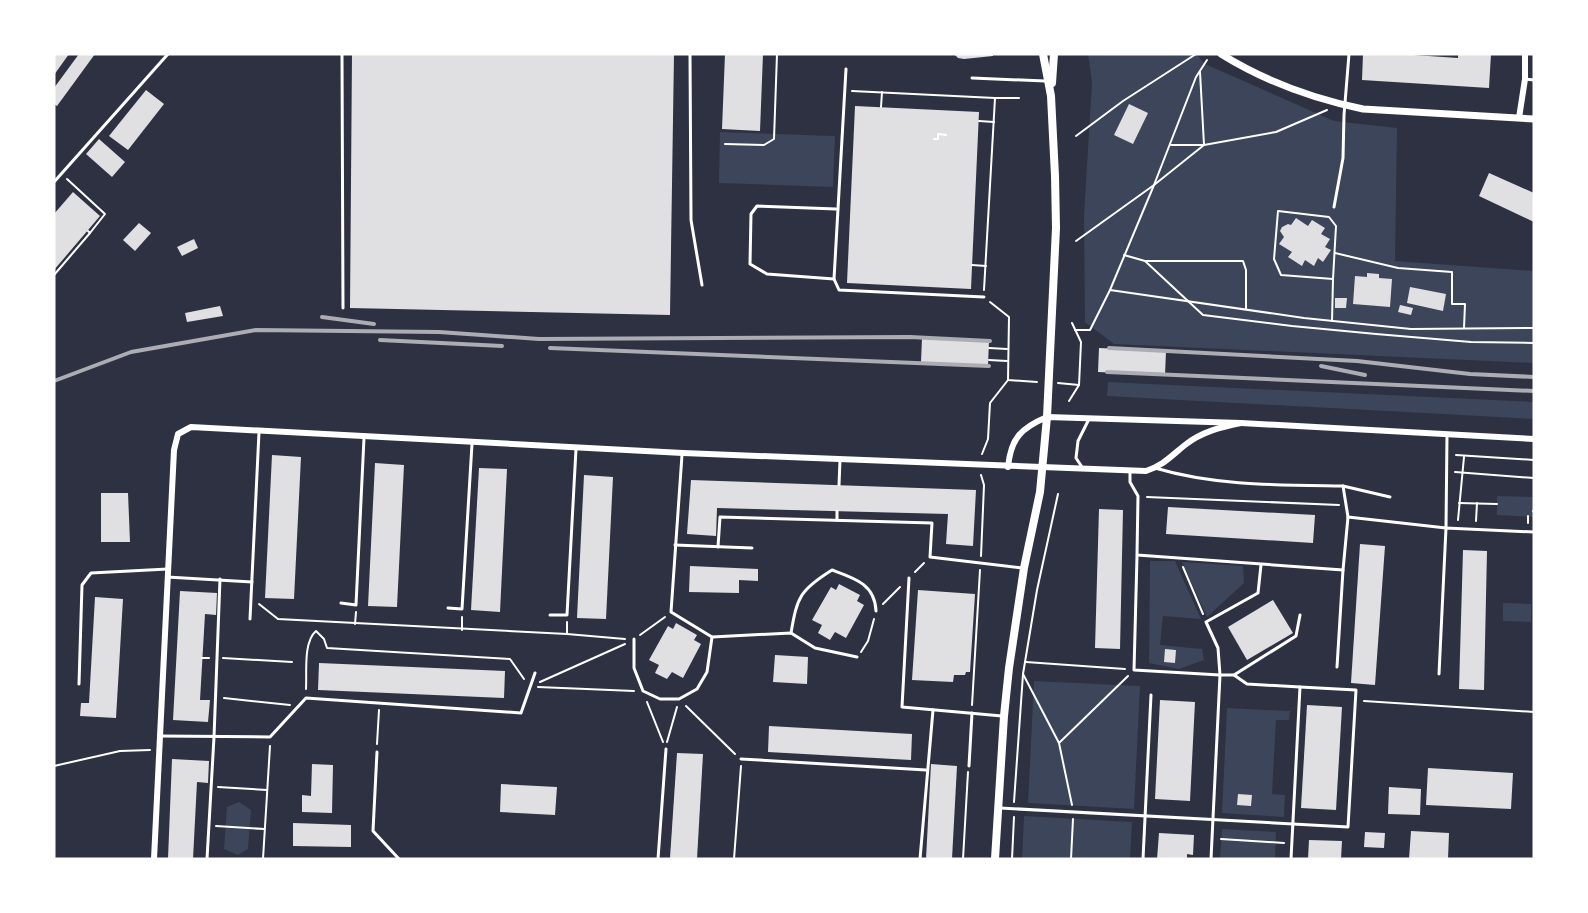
<svg xmlns="http://www.w3.org/2000/svg" width="1588" height="913" viewBox="0 0 1588 913" font-family="Ubuntu,sans-serif">
	<rect width="100%" height="100%" fill="#2d3142"/>
	<g fill="#3c4559">
		<polygon points="1088,54 1196,54 1205,64 1334,121 1397,128 1395,261 1534,271 1534,363 1114,344 1085,322 1084,215 1092,83"/>
		<polygon points="720,132 835,136 833,187 719,183"/>
		<polygon points="1108,382 1534,402 1534,419 1107,396"/>
		<polygon points="1497,496 1534,497 1533,517 1497,515"/>
		<polygon points="1150,561 1175,561 1201,619 1163,616 1160,645 1202,649 1204,660 1179,669 1149,663"/>
		<polygon points="1182,562 1243,566 1244,583 1207,617"/>
		<polygon points="1503,603 1531,604 1531,622 1503,621"/>
		<polygon points="1034,681 1140,686 1134,809 1028,803"/>
		<polygon points="1227,708 1290,711 1289,720 1276,720 1272,794 1285,795 1284,817 1222,813"/>
		<polygon points="239,802 251,810 248,849 238,855 224,849 227,807"/>
		<polygon points="1024,816 1132,822 1130,859 1022,859"/>
		<polygon points="1222,829 1276,832 1275,859 1220,859"/>
	</g>
	<g fill="#e0e0e3">
		<polygon points="54,54 69,54 54,75"/>
		<polygon points="79,54 95,54 57,106 54,104 54,88"/>
		<polygon points="352,54 674,54 670,315 350,308"/>
		<polygon points="725,54 763,54 760,131 722,129"/>
		<polygon points="954,54 993,54 993,56 964,59 958,58"/>
		<polygon points="1363,54 1399,54 1458,58 1458,54 1491,54 1489,88 1362,80"/>
		<polygon points="146,90 164,104 128,150 109,136"/>
		<polygon points="1129,104 1148,113 1133,144 1114,135"/>
		<polygon points="855,106 979,112 971,289 847,283"/>
		<polygon points="99,139 125,162 112,177 86,154"/>
		<polygon points="1489,173 1534,193 1534,222 1479,196"/>
		<polygon points="73,192 100,216 54,270 54,214"/>
		<polygon points="1296,218 1308,226 1312,220 1325,228 1321,234 1330,239 1325,247 1331,250 1323,262 1318,258 1314,266 1305,260 1302,266 1288,257 1292,252 1279,244 1284,237 1280,231 1282,227 1288,224 1291,225"/>
		<polygon points="139,223 151,233 135,251 123,240"/>
		<polygon points="194,239 198,248 182,256 177,247"/>
		<polygon points="1367,273 1379,274 1379,278 1392,279 1390,307 1353,304 1355,276 1367,277"/>
		<polygon points="1410,287 1446,294 1443,311 1407,303"/>
		<polygon points="1335,298 1347,298 1346,308 1335,308"/>
		<polygon points="1400,305 1413,308 1411,315 1398,312"/>
		<polygon points="220,306 223,316 187,322 185,313"/>
		<polygon points="922,338 989,341 988,365 921,362"/>
		<polygon points="1099,348 1166,351 1165,375 1098,372"/>
		<polygon points="272,455 301,457 294,599 265,598"/>
		<polygon points="375,463 404,465 397,607 368,606"/>
		<polygon points="479,468 507,469 500,612 471,610"/>
		<polygon points="584,475 613,477 606,619 577,618"/>
		<polygon points="691,480 976,490 973,546 946,544 948,514 717,508 716,536 687,534"/>
		<polygon points="101,493 128,493 130,542 101,542"/>
		<polygon points="1168,507 1315,515 1313,543 1166,534"/>
		<polygon points="1099,509 1123,510 1120,649 1095,648"/>
		<polygon points="1360,544 1385,546 1375,685 1351,683"/>
		<polygon points="1463,550 1487,551 1484,690 1459,689"/>
		<polygon points="690,566 758,569 758,581 739,580 739,593 689,592"/>
		<polygon points="839,584 860,595 857,601 864,605 846,638 835,632 830,640 818,633 822,625 812,620 831,587 836,590"/>
		<polygon points="918,590 975,594 970,672 966,672 965,675 954,675 953,682 912,680"/>
		<polygon points="180,591 217,593 216,615 205,614 200,700 210,700 208,722 173,720"/>
		<polygon points="95,597 123,599 116,718 80,716 81,703 89,703"/>
		<polygon points="1273,600 1293,633 1247,660 1228,627"/>
		<polygon points="676,623 697,635 694,640 701,644 683,678 672,672 667,679 655,673 659,665 649,660 668,626 673,629"/>
		<polygon points="1165,649 1176,650 1175,663 1164,662"/>
		<polygon points="775,655 808,657 807,684 773,682"/>
		<polygon points="319,663 505,671 504,698 318,690"/>
		<polygon points="1160,700 1195,702 1190,801 1155,799"/>
		<polygon points="1307,705 1342,707 1336,810 1301,808"/>
		<polygon points="769,726 912,734 911,760 768,752"/>
		<polygon points="677,753 703,754 697,859 670,858"/>
		<polygon points="172,759 209,761 208,783 197,782 193,859 168,859"/>
		<polygon points="312,764 333,765 332,813 302,812 302,795 311,796"/>
		<polygon points="931,764 957,766 952,859 926,859"/>
		<polygon points="1428,768 1513,773 1511,809 1426,805"/>
		<polygon points="501,784 557,787 555,815 500,812"/>
		<polygon points="1389,787 1421,789 1420,815 1388,814"/>
		<polygon points="1238,794 1252,795 1251,806 1237,805"/>
		<polygon points="293,823 351,825 351,847 293,846"/>
		<polygon points="1411,831 1449,833 1448,859 1409,859"/>
		<polygon points="1365,832 1385,833 1384,848 1364,847"/>
		<polygon points="1159,833 1194,835 1193,855 1187,854 1187,859 1157,859"/>
		<polygon points="1309,840 1342,841 1341,859 1308,859"/>
	</g>
	<g fill="none" stroke-linecap="round" stroke-linejoin="round">
		<g stroke="#fff" stroke-width="2">
			<polyline points="852,91 995,98 984,290"/>
			<polyline points="995,98 1019,98"/>
			<polyline points="881,107 882,92"/>
			<polyline points="979,121 994,122"/>
			<polyline points="1076,136 1123,101 1196,54"/>
			<polyline points="934,139 938,139 938,134 946,135"/>
			<polyline points="725,144 764,145 774,139 777,54"/>
			<polyline points="1170,145 1204,145 1200,72"/>
			<polyline points="67,179 105,214 90,233 88,231"/>
			<polyline points="1076,241 1154,185 1196,77 1207,60"/>
			<polyline points="1335,253 1398,268 1452,272 1452,304 1465,304 1464,328"/>
			<polyline points="1124,255 1145,261 1203,315 1292,326 1376,334 1471,342 1534,343"/>
			<polyline points="1145,261 1243,261 1246,270 1246,309"/>
			<polyline points="972,265 986,266"/>
			<polyline points="54,275 90,233"/>
			<polyline points="1110,290 1154,185 1204,145 1276,132 1327,110"/>
			<polyline points="990,302 1009,317 1008,380 1037,382"/>
			<polyline points="1332,321 1333,279 1281,275 1274,259 1278,211 1329,217 1336,226 1333,279"/>
			<polyline points="1075,330 1090,330 1110,290 1304,318 1411,329 1534,328"/>
			<polyline points="989,348 1007,349"/>
			<polyline points="989,360 1007,361"/>
			<polyline points="1058,383 1079,385"/>
			<polyline points="1069,401 1079,385 1081,342 1072,323"/>
			<polyline points="982,454 988,439 990,403 1008,380"/>
			<polyline points="1456,455 1534,460"/>
			<polyline points="1455,472 1534,478"/>
			<polyline points="1147,497 1339,505"/>
			<polyline points="1459,503 1497,504"/>
			<polyline points="1533,511 1534,511"/>
			<polyline points="1458,520 1464,457"/>
			<polyline points="1476,521 1477,503"/>
			<polyline points="1528,523 1528,516"/>
			<polyline points="981,556 984,485 981,475"/>
			<polyline points="1183,567 1203,614"/>
			<polyline points="915,572 924,563"/>
			<polyline points="259,604 278,619 567,634 625,639"/>
			<polyline points="883,604 900,587"/>
			<polyline points="355,624 356,612"/>
			<polyline points="462,630 462,617"/>
			<polyline points="567,634 567,622"/>
			<polyline points="640,635 665,617"/>
			<polyline points="861,652 868,641 874,619"/>
			<polyline points="202,658 209,658"/>
			<polyline points="223,658 292,662"/>
			<polyline points="1026,662 1125,669"/>
			<polyline points="1023,674 1059,743"/>
			<polyline points="540,682 625,644"/>
			<polyline points="538,687 634,691"/>
			<path d="M306,689c1,-16 -3,-47 10,-58l8,8 3,9 183,11 14,20"/>
			<polyline points="224,698 290,705"/>
			<polyline points="1364,701 1534,712"/>
			<polyline points="647,702 663,742"/>
			<polyline points="972,705 980,570"/>
			<polyline points="686,706 735,754"/>
			<polyline points="667,742 677,707"/>
			<polyline points="377,744 379,710"/>
			<polyline points="54,766 120,751 150,750"/>
			<polyline points="218,787 267,790"/>
			<polyline points="1014,802 1023,674 1037,590 1058,494"/>
			<polyline points="1072,805 1059,743 1128,676"/>
			<polyline points="216,826 264,829"/>
			<polyline points="1221,839 1284,843"/>
			<polyline points="263,859 270,746"/>
			<polyline points="734,859 741,766"/>
			<polyline points="963,859 968,772"/>
			<polyline points="1012,859 1014,817"/>
			<polyline points="1071,859 1073,819"/>
		</g>
		<g stroke="#fff" stroke-width="3">
			<polyline points="342,54 343,308"/>
			<polyline points="690,54 691,220 702,285"/>
			<polyline points="846,69 834,279 839,290 984,297"/>
			<polyline points="972,78 1045,81"/>
			<polyline points="1525,79 1534,80"/>
			<polyline points="54,182 168,54"/>
			<polyline points="1334,207 1343,158 1344,115 1349,54"/>
			<polyline points="834,279 767,274 750,264 751,214 757,206 836,209"/>
			<polyline points="682,455 671,612 712,637 791,633 815,648 857,657"/>
			<polyline points="1082,467 1076,458 1078,441 1089,419"/>
			<path d="M1155,468c60,18 125,17 188,18l5,31"/>
			<polyline points="1130,471 1130,482 1138,496 1137,555 1343,570 1348,517 1446,528 1447,435"/>
			<polyline points="839,485 840,460"/>
			<polyline points="1343,486 1390,497"/>
			<polyline points="837,520 837,511"/>
			<polyline points="675,545 752,548"/>
			<polyline points="718,547 720,517 932,523 930,557 1022,568"/>
			<polyline points="1137,556 1134,670 1220,675 1211,859"/>
			<polyline points="1261,565 1258,593 1206,622 1218,648 1220,675 1234,675 1296,636 1300,615"/>
			<polyline points="167,577 252,582"/>
			<polyline points="909,578 902,707 1002,716"/>
			<polyline points="341,603 356,605 364,438"/>
			<polyline points="448,608 462,609 472,444"/>
			<polyline points="550,615 567,615 576,449"/>
			<polyline points="250,619 259,432"/>
			<path d="M791,633c6,-36 9,-43 41,-63 22,8 43,14 44,41"/>
			<polyline points="634,639 634,668 643,691 660,699 679,699 697,689 707,672 712,637"/>
			<polyline points="1337,667 1343,570"/>
			<polyline points="1439,674 1446,528 1534,532"/>
			<polyline points="1234,675 1247,684 1300,687 1291,859"/>
			<polyline points="79,684 82,585 91,573 168,569"/>
			<polyline points="160,736 270,737 306,698 521,713 535,673"/>
			<polyline points="377,752 373,831 399,859"/>
			<polyline points="741,759 926,770"/>
			<polyline points="969,766 972,713"/>
			<polyline points="1000,808 1348,827 1356,690 1300,687"/>
			<polyline points="207,859 214,737 220,579"/>
			<polyline points="658,859 666,749"/>
			<polyline points="920,859 933,710"/>
			<polyline points="1143,859 1151,695"/>
		</g>
		<g stroke="#fff" stroke-width="6">
			<polyline points="1519,118 1525,79 1525,54"/>
			<path d="M1008,467c3,-29 13,-39 39,-50l194,6 293,16"/>
			<path d="M154,859l20,-409 4,-16 13,-7 492,26 463,18c18,-6 25,-15 39,-26 16,-13 36,-18 56,-22"/>
		</g>
		<path stroke="#fff" stroke-width="7" d="M1221,54c42,26 93,45 142,55l171,10"/>
		<g stroke="#fff" stroke-width="8">
			<polyline points="1052,83 1054,54"/>
			<polyline points="995,859 1004,716 1009,668 1024,568 1040,492 1047,417 1056,228 1055,176 1051,96 1043,54"/>
		</g>
		<g stroke="#abadb3" stroke-width="4">
			<polyline points="322,317 374,324"/>
			<polyline points="380,340 502,346"/>
			<polyline points="550,348 989,366"/>
			<polyline points="1109,348 1357,361 1470,374 1534,377"/>
			<polyline points="1321,366 1365,375"/>
			<polyline points="1107,372 1534,391"/>
			<polyline points="54,381 131,352 256,330 439,332 539,339 910,337 990,341"/>
		</g>
	</g>
	<rect width="1588" height="913" fill="none" stroke="#ffffff" stroke-width="111"/>
</svg>
